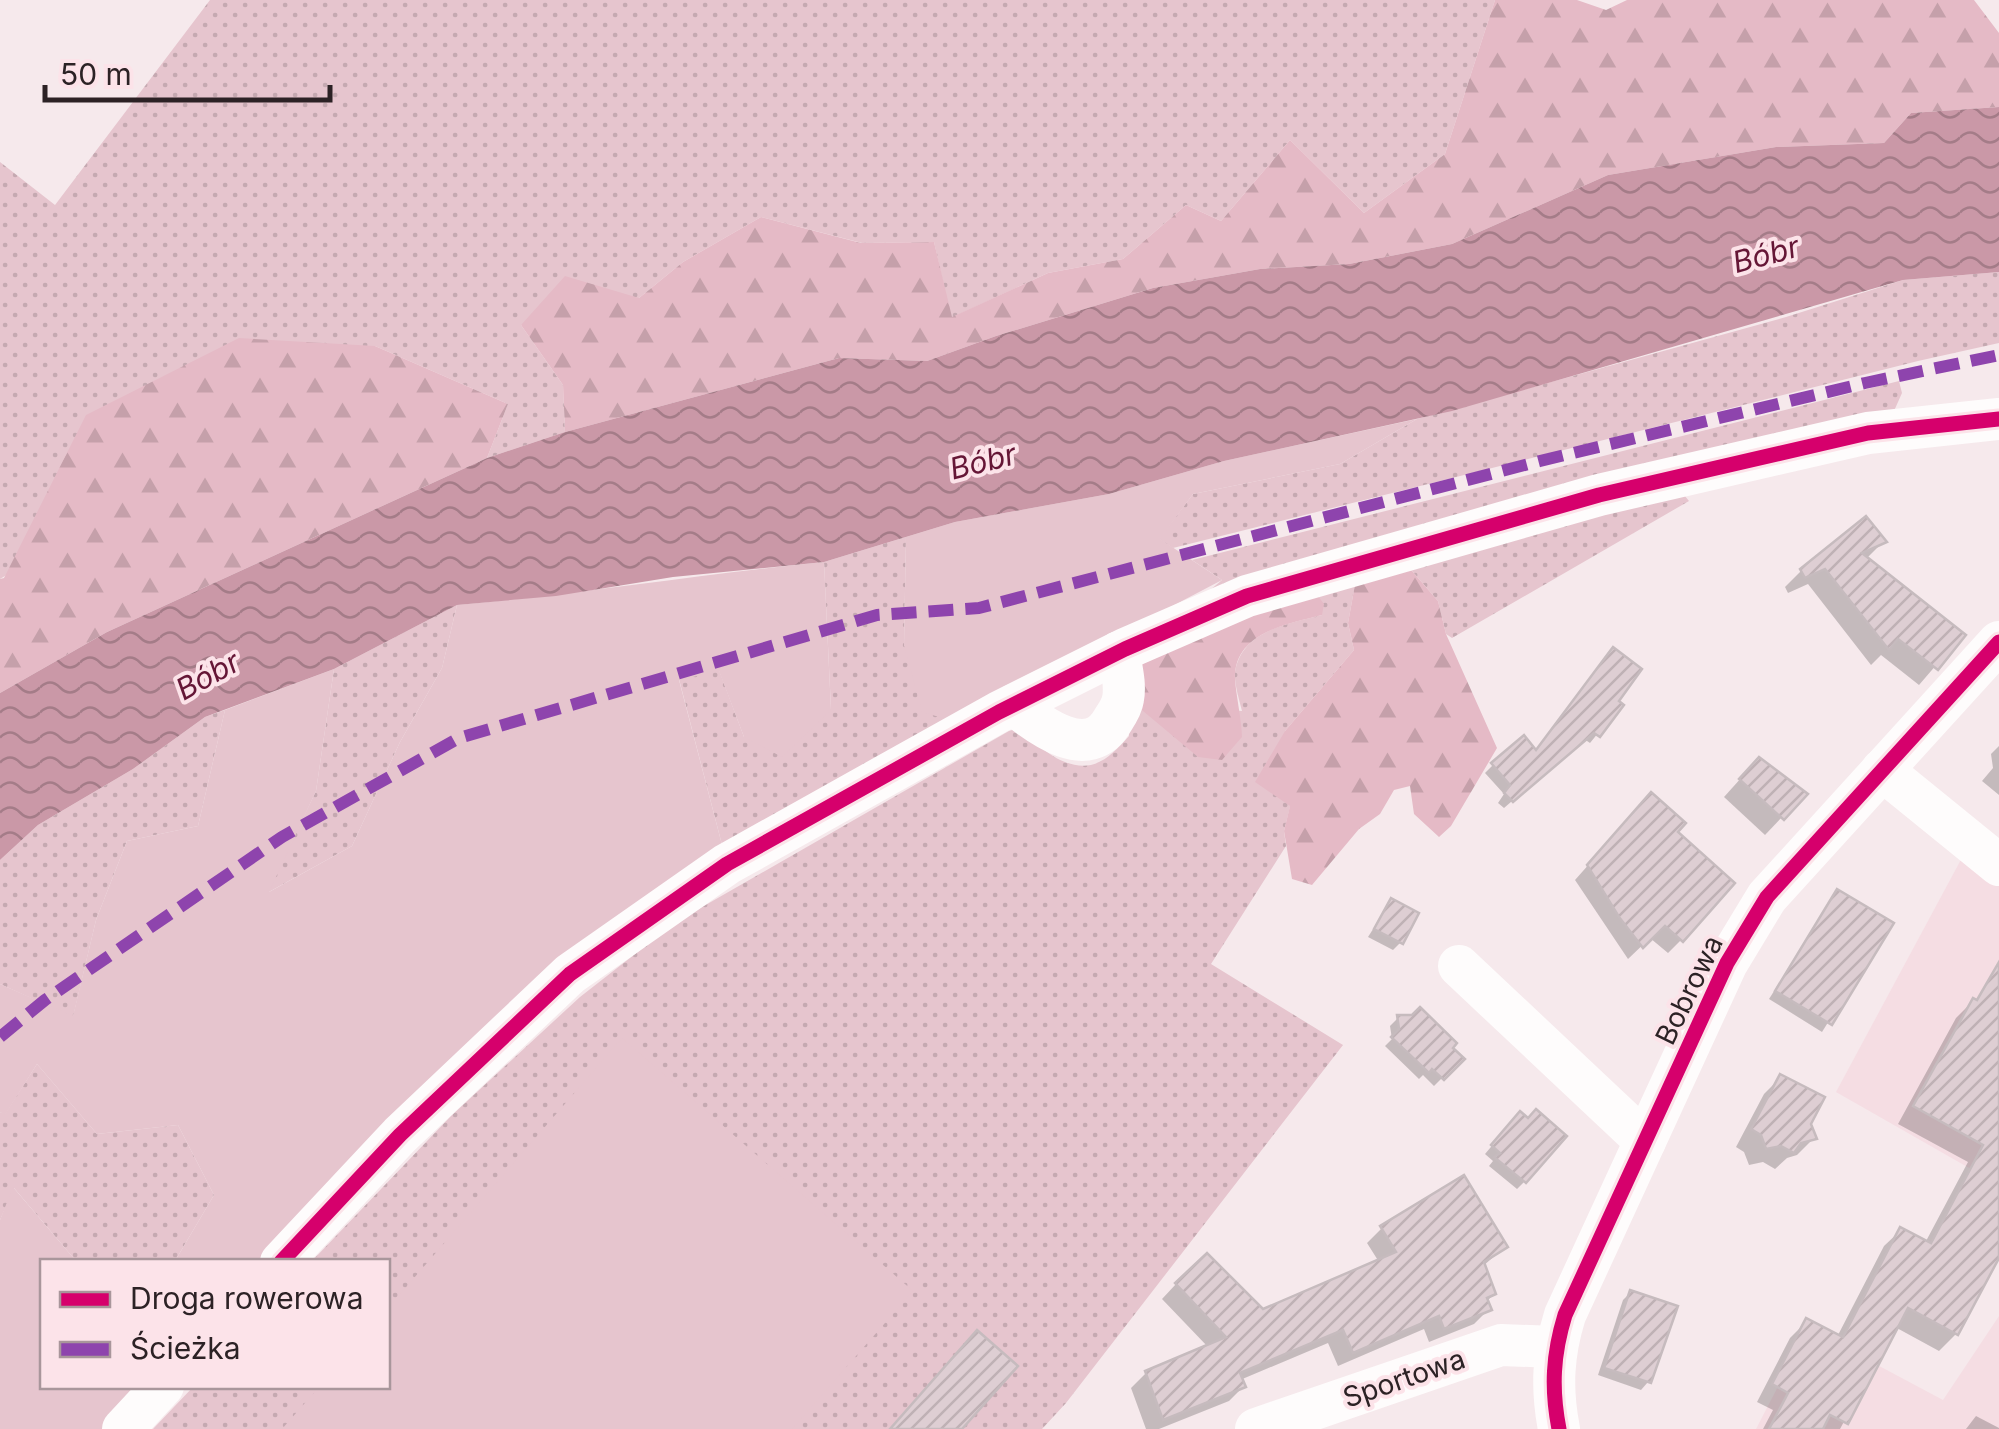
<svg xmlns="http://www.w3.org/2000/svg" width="1999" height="1429" viewBox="0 0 1999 1429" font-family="Inter,sans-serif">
	<defs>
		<pattern id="grass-dots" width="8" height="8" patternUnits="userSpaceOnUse" patternTransform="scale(2.5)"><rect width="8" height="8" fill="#e6c5ce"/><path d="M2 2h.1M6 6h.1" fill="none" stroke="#c5a9b1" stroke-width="1.8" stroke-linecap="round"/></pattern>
		<pattern id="forest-firs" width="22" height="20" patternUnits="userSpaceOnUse" patternTransform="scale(2.5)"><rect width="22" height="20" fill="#e5bac6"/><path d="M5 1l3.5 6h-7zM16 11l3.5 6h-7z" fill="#c5a0aa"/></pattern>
		<pattern id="water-waves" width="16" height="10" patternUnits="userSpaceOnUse" patternTransform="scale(2.5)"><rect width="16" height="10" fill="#ca98a7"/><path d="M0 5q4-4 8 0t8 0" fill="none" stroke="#a47c88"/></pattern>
		<pattern id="building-hatch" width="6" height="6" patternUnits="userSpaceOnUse" patternTransform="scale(2.5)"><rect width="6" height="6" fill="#deced3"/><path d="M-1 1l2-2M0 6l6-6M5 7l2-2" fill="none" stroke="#bfb1b5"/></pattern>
	</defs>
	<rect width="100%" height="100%" fill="#f6e9ec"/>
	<g fill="#f5dde3">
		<polygon points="1971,841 1999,865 1999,1185 1836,1092"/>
		<polygon points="1999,1316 1999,1429 1756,1429 1808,1328 1943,1400"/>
	</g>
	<g fill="url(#grass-dots)">
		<polygon points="210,0 1495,0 1445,154 1364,213 1290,140 1221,221 1186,205 1123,259 1048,273 951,318 934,242 862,243 761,217 683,262 639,298 521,325 563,385 565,432 487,458 508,404 375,346 0,579 0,162 55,205"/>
		<polygon points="1999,272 1999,343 1918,361 1173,548 1159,539 1193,494 1340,464 1417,419 1786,317 1903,280"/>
		<polygon points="1899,381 1902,393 1894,411 1203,596 1222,580 1192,560"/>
		<polygon points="1680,490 1689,501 1452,638 1446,634 1438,601 1406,564"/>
		<polygon points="906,537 904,645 953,721 727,864 679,679 719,670 744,737 831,709 824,562"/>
		<path d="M1356,579l-8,44 6,27 -69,81 5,76 -6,24 2,15 -75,118 132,81 -277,358 -24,26h-889l40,-42 195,-1v-124l-76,-1 139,-145 129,-119 96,-75 333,-191 17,-5c9,22 40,44 65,39 16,-4 27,-17 38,-29l-1,-33 114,8c-3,-12 -8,-28 -7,-39 7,-42 53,-48 87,-57l-7,-23z"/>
		<polygon points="457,605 442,668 400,742 352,846 267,893 316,791 334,669"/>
		<polygon points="225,710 198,826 127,841 96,920 73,1017 0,984 0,860 38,825 133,769 205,717"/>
		<polygon points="37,1064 97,1134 178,1125 214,1195 175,1261 76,1261 14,1188 0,1220 0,1112 5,1114"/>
	</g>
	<g fill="url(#forest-firs)">
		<polygon points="1495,0 1577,0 1606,10 1627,0 1974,0 1999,33 1999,107 1911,113 1884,143 1776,147 1608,175 1452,244 1349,264 1260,269 1153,288 996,336 927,361 839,358 565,432 563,385 521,325 565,276 639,298 683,262 761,217 861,243 934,242 952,317 1048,273 1123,259 1186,205 1221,221 1290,140 1364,213 1445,154"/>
		<polygon points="239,338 375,346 508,404 487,458 107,632 0,693 0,579 4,578 86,415"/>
		<polygon points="1406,564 1438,601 1446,634 1497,748 1451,826 1439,837 1414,814 1410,786 1394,790 1380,814 1359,829 1312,885 1292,879 1284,831 1290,806 1255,782 1285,731 1354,650 1348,623 1356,579"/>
		<path d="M1315,592l9,12 -2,11c-33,9 -83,16 -87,58 -1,13 7,47 7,64l-20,23 -24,-3 -61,-51 -7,-36 128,-62z"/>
	</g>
	<g fill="#e6c5ce">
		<polygon points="1417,419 1340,464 1193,494 1160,539 1222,580 953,721 922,712 904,645 906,537 955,522 1109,494 1224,461"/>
		<path d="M824,562l7,148 -49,47 -38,-20 -25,-66 -40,9 48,184 -157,110 -289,287h-106l39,-66 -36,-70 -81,9 -60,-70 -32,51 -5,-3v-128l73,32 23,-96 31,-79 71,-15 27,-116 109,-41 -18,122 -47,101 83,-46 48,-104 42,-74 15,-63c123,-11 244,-31 367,-43z"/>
		<polygon points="622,1038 913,1291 792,1429 282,1429 319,1387 388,1386 388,1308"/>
		<polygon points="13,1187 76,1261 42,1262 42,1386 163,1387 123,1429 0,1429 0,1220"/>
	</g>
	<polygon fill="url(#water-waves)" points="1999,107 1999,272 1903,280 1452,411 1224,461 1109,494 955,522 824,562 673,577 556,596 457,605 334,669 205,717 133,769 38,825 0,860 0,693 107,632 487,458 565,432 839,358 927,361 996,336 1153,288 1260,269 1349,264 1452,244 1608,175 1776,147 1884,143 1911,113"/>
	<g fill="#0003">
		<polygon points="1883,542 1866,559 1962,635 1919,685 1881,655 1871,665 1808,584 1788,593 1785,587 1801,571"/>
		<polygon points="1615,702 1621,705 1590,743 1584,739 1504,808 1498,803 1504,794 1485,773 1493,765 1524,739 1535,752"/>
		<polygon points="1999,746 1999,795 1982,781 1993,768 1991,754"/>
		<polygon points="1742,777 1804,794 1765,835 1724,797"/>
		<polygon points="1638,809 1674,832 1681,940 1668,953 1650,938 1628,959 1575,880"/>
		<polygon points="1837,892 1890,924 1822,1032 1769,999"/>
		<polygon points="1391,901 1401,942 1393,950 1368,937"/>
		<polygon points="1973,1001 1999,1016 1999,1252 1956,1334 1939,1351 1895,1327 1840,1429 1763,1429 1773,1410 1757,1402 1790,1338 1807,1321 1837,1337 1884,1246 1901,1230 1925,1243 1968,1162 1898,1124 1956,1018"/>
		<polygon points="1398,1018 1449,1048 1461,1059 1434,1086 1423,1075 1419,1079 1385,1046 1392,1039 1390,1026"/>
		<polygon points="1781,1077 1814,1138 1797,1155 1787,1158 1775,1169 1763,1162 1749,1165 1744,1152 1736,1147 1764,1094"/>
		<polygon points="1512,1122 1524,1182 1517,1189 1489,1166 1493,1161 1485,1154"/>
		<polygon points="1382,1228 1505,1247 1483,1266 1494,1294 1486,1302 1489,1309 1474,1324 1429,1342 1424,1329 1338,1366 1328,1343 1240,1380 1243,1387 1229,1401 1159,1429 1146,1429 1131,1388 1146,1373 1208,1347 1162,1299 1176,1284 1263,1312 1379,1262 1367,1243"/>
		<polygon points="1631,1292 1648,1382 1641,1390 1598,1375 1623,1300"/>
		<polygon points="1976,1416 1999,1428 1999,1429 1966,1429"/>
	</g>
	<g fill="url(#building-hatch)" stroke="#c6bbbe" stroke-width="2.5">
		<polygon points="1866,516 1887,542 1862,553 1966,635 1938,670 1898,639 1889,650 1825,569 1805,578 1800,569"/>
		<polygon points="1613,647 1642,669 1619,701 1624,705 1600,737 1594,733 1513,802 1504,793 1510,785 1491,763 1524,735 1536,750"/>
		<polygon points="1759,757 1808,794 1784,820 1739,779"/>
		<polygon points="1651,792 1686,823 1678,832 1735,883 1683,942 1665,926 1643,948 1619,917 1587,865"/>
		<polygon points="1837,889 1894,923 1832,1025 1775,991"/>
		<polygon points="1391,898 1419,913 1403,944 1374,929"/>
		<polygon points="1999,962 1999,1258 1958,1335 1908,1308 1848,1424 1830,1415 1823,1429 1769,1429 1788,1393 1772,1384 1806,1318 1843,1337 1900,1227 1931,1243 1983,1145 1913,1106 1973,998 1977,1000"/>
		<polygon points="1420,1007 1457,1043 1453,1048 1465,1059 1444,1080 1432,1069 1429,1073 1391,1037 1399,1029 1397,1015 1412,1015"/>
		<polygon points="1780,1074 1825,1097 1811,1124 1817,1139 1801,1143 1794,1153 1781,1146 1766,1149 1761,1135 1751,1129"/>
		<polygon points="1536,1109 1567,1136 1526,1183 1494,1157 1500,1153 1491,1145 1520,1111 1528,1118"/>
		<polygon points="1464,1175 1508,1247 1484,1262 1496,1294 1487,1298 1492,1310 1444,1329 1439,1316 1353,1353 1343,1330 1240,1373 1246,1387 1163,1420 1145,1371 1226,1337 1175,1283 1207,1253 1263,1309 1396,1252 1380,1226"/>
		<polygon points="1630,1290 1678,1306 1651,1383 1604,1368"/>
		<polygon points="977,1330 1018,1366 962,1429 890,1429"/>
	</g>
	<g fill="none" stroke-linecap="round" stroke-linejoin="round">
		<g stroke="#fefcfc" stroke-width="42">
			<path d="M1014,705c26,21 75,58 99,15 4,-6 9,-14 10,-21 3,-15 -2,-32 -4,-47"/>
			<polyline points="1882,770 1999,865"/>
			<polyline points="1459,966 1645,1141"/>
			<polyline points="281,1262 400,1135 570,974 727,864 999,712 1125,649 1247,596 1599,495 1868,433 1999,419"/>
			<polyline points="123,1429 163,1386"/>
			<polyline points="1256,1429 1501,1345 1555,1347"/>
			<path d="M1559,1429c-8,-41 -6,-75 6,-114l162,-352 40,-66 232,-255"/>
		</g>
		<polyline stroke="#8e44ad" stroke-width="12" stroke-dasharray="25 12" stroke-linecap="butt" points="0,1037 45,1000 282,837 459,738 877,615 979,608 1540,461 1865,383 1999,355"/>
		<g stroke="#fce3e9" stroke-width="21">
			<g id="cycleway">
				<polyline points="281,1262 400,1135 570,974 727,864 999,712 1125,649 1247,596 1599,495 1868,433 1999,419"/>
				<path d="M1559,1429c-8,-41 -6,-75 6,-114l162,-352 40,-66 232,-255"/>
			</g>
		</g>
		<use href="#cycleway" stroke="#d6006c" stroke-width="15"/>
	</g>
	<g text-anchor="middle" stroke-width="8" stroke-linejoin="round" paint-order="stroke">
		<g font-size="28" fill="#2c2225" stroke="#fce3e9">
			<text transform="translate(1689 990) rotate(-64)" y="10">Bobrowa</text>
			<text transform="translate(1404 1378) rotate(-19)" y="10">Sportowa</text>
		</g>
		<g font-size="30" font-style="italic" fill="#651636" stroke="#fce3e9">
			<text transform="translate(1766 255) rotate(-15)" y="10">Bóbr</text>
			<text transform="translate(983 462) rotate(-14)" y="10">Bóbr</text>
			<text transform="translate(208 676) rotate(-29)" y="10">Bóbr</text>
		</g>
	</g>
	<rect x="40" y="1259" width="350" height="130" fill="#fce3e9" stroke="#a9969b" stroke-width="2.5"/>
	<rect x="60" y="1292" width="50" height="15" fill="#d6006c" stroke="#a9969b" stroke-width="2.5"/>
	<text x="130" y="1309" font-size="30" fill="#2c2225">Droga rowerowa</text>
	<rect x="60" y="1342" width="50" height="15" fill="#8e44ad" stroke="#a9969b" stroke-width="2.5"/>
	<text x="130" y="1359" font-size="30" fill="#2c2225">Ścieżka</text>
	<path d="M45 85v15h285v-15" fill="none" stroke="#2c2225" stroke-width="5"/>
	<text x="60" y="85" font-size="30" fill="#2c2225" stroke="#fce3e9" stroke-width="8" paint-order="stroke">50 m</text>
</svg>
